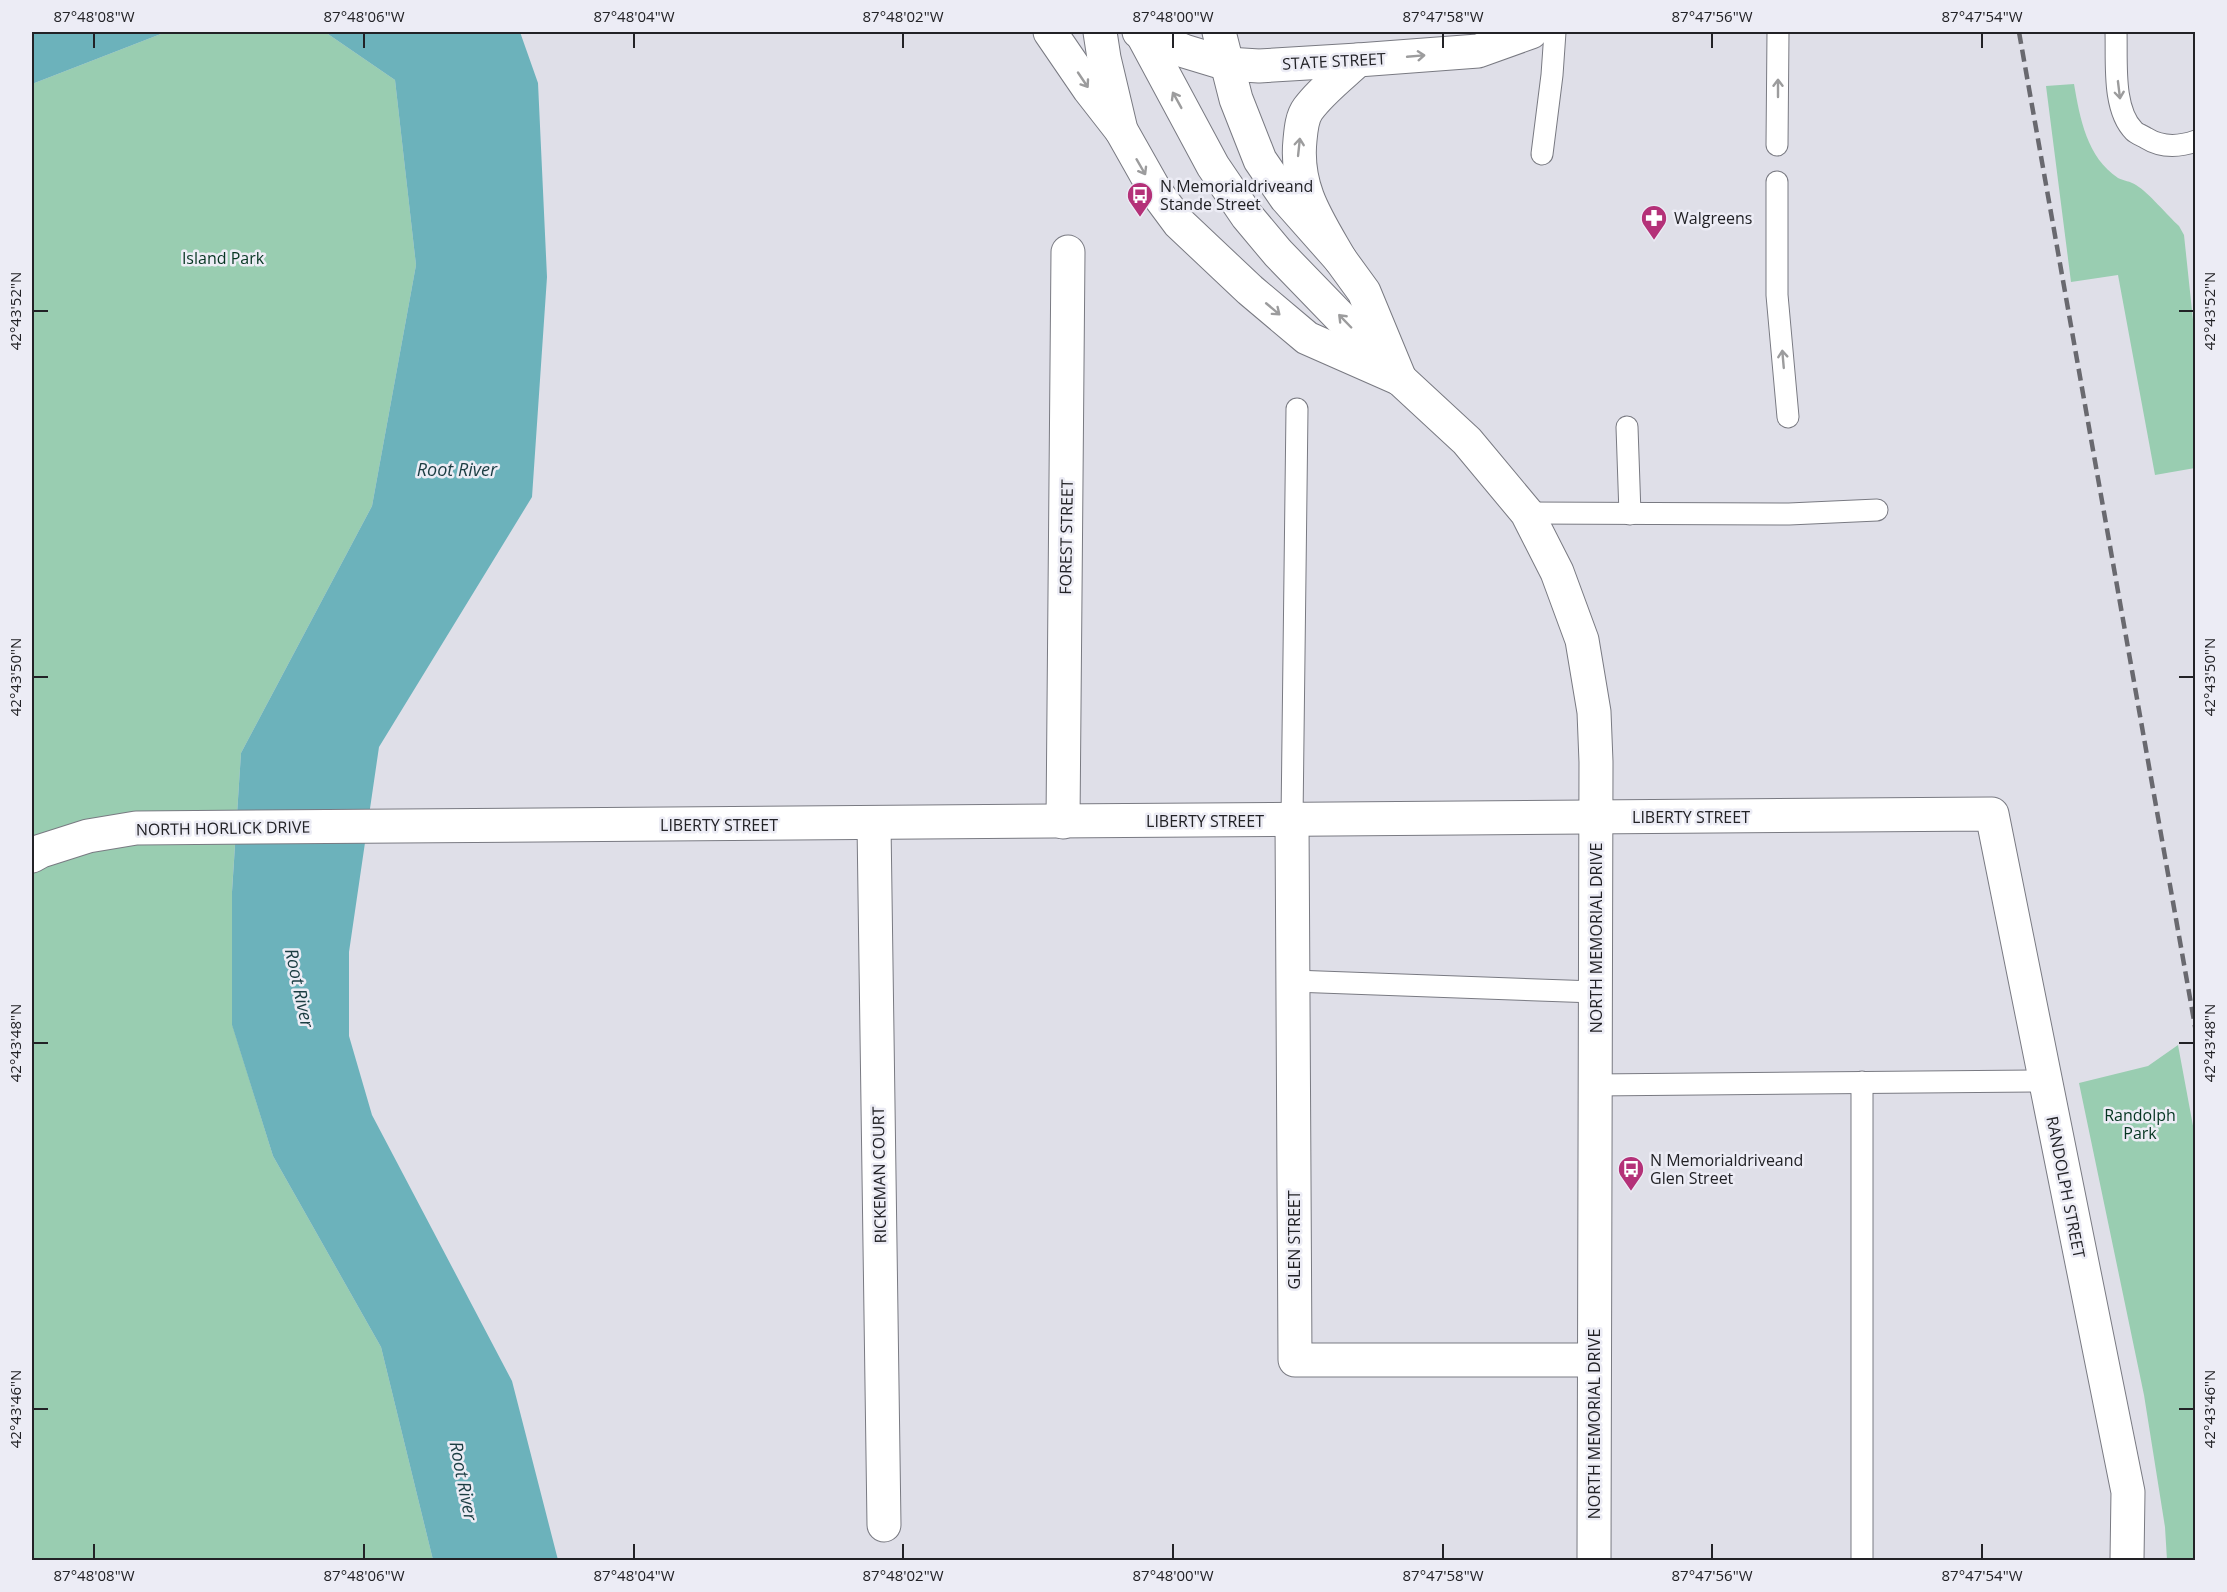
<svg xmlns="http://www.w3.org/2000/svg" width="2227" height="1592" viewBox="0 0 2227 1592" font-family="'Open Sans',sans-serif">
	<rect width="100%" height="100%" fill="#dfdfe8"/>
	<g fill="#99cdb1">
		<polygon points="166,32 325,32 395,80 416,265 372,506 241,753 232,891 232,1024 273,1156 381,1347 433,1560 32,1560 32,84"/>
		<path d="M2074,84c6,35 13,73 44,94 6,3 12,3 18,7 13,8 31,30 43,41l5,9 9,85 2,6v142l-40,7 -37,-200 -47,7 -25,-196z"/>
		<polygon points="2178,1045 2196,1142 2195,1560 2167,1560 2165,1527 2144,1395 2079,1083 2148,1066"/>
	</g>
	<g fill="#6cb2bb">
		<polygon points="32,32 166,32 32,84"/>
		<polygon points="325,32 520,32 538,83 547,277 532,497 379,747 349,952 349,1036 372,1115 512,1381 558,1560 433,1560 381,1347 273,1156 232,1025 232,892 241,753 372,506 416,265 395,80"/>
	</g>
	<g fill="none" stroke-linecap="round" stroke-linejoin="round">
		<g stroke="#797a82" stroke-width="23">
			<g id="lane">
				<path d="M2116,32c1,29 -4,77 18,99 3,3 9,5 12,7 16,10 33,9 50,3"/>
				<polyline points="1777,145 1778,32"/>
				<polyline points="1542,154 1552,75 1555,32"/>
				<polyline points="1777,182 1777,295 1788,417"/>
				<polyline points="1627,427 1630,514"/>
				<polyline points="1527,513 1789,514 1877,510"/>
				<polyline points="1292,820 1297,409"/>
				<polyline points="1293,981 1595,992"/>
				<polyline points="1595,1085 2045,1081"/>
				<polyline points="1862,1560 1862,1082"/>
			</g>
		</g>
		<g stroke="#797a82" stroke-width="35">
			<g id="street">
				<polyline points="1292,820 1295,1360 1594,1360"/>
				<polyline points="1063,822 1068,252"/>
				<polyline points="874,824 884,1525"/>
				<polyline points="32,856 41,851 88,836 136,828 1992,814 2128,1492 2127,1560"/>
			</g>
		</g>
		<g stroke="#797a82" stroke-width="35">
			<g id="secondary">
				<polyline points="1100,32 1104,58 1121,130 1156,192 1179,223 1250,290 1307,338 1400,379 1467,441 1527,513 1557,572 1582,640 1594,712 1596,762 1594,1560"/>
				<polyline points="1219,32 1236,99 1260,160 1286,198 1340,259 1364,292 1400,379"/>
			</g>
		</g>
		<g stroke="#797a82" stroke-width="35">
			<g id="primary">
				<polyline points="1050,32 1089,89 1121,130"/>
				<polyline points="1139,32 1184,51 1227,64 1259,66 1358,60 1478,51 1531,32"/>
				<polyline points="1141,32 1213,166 1247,216 1278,253 1400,379"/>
				<path d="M1340,259c-23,-40 -45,-71 -40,-119 1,-11 2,-23 8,-31 13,-18 34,-34 50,-49"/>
			</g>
		</g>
		<use href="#lane" stroke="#fff" stroke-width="21"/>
		<use href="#street" stroke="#fff" stroke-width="33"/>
		<use href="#secondary" stroke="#fff" stroke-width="33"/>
		<use href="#primary" stroke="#fff" stroke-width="33"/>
		<polyline stroke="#69696f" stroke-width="4.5" stroke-dasharray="12 6" stroke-linecap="butt" points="2019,32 2196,1032"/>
	</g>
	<defs><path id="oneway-shaft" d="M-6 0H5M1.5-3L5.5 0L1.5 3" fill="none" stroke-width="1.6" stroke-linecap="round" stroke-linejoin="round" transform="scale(1.5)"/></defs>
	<g stroke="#9c9c9d">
		<use href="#oneway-shaft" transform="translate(1416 56) rotate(-5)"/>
		<use href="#oneway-shaft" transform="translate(1083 80) rotate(56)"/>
		<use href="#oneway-shaft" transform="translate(1778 88) rotate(-90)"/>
		<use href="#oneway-shaft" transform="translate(2119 90) rotate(83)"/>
		<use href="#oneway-shaft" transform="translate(1177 100) rotate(-119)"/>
		<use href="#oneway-shaft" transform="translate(1299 147) rotate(-84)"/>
		<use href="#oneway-shaft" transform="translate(1141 167) rotate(60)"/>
		<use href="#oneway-shaft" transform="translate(1273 309) rotate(40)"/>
		<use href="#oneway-shaft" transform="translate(1345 321) rotate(-134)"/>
		<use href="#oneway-shaft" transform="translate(1783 359) rotate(-95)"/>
	</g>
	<path fill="none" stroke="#222226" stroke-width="2" d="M94,33v15M364,33v15M634,33v15M903,33v15M1173,33v15M1443,33v15M1712,33v15M1982,33v15M33,311h15M2179,311h15M33,677h15M2179,677h15M33,1043h15M2179,1043h15M33,1409h15M2179,1409h15M94,1544v15M364,1544v15M634,1544v15M903,1544v15M1173,1544v15M1443,1544v15M1712,1544v15M1982,1544v15"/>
	<defs>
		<g id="bus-pin" transform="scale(1.35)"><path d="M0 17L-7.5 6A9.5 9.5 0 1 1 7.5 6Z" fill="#b43178" stroke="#ececf5"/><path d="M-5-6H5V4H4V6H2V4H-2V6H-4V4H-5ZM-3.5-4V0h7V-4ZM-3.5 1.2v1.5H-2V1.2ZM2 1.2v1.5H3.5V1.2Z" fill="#fff"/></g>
		<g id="pharmacy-pin" transform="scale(1.35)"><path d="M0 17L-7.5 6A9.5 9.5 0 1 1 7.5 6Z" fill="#b43178" stroke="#ececf5"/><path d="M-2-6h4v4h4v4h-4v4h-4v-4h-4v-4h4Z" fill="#fff"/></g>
	</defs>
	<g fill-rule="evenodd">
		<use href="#bus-pin" x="1140" y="195"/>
		<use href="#pharmacy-pin" x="1654" y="218"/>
		<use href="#bus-pin" x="1631" y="1169"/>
	</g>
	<g text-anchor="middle" stroke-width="5" stroke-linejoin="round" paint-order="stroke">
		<g font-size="16" fill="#222226" stroke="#ececf5">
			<text transform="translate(1334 61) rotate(-3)" y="6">STATE STREET</text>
			<text transform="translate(1066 537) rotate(-89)" y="6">FOREST STREET</text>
			<text x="1691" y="823">LIBERTY STREET</text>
			<text x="1205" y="827">LIBERTY STREET</text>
			<text x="719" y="831">LIBERTY STREET</text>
			<text transform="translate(223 828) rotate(-1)" y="6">NORTH HORLICK DRIVE</text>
			<text transform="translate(1596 938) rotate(-90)" y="6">NORTH MEMORIAL DRIVE</text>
			<text transform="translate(879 1175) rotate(-91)" y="6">RICKEMAN COURT</text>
			<text transform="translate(2066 1187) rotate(79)" y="6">RANDOLPH STREET</text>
			<text transform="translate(1294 1240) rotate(-90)" y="6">GLEN STREET</text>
			<text transform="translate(1594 1424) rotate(-90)" y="6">NORTH MEMORIAL DRIVE</text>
		</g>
		<g font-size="16" fill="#222226" stroke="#ececf5" text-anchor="start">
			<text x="1160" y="192">N Memorialdriveand<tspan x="1160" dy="18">Stande Street</tspan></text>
			<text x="1674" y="224">Walgreens</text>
			<text x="1650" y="1166">N Memorialdriveand<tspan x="1650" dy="18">Glen Street</tspan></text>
		</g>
		<g font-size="16" fill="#053521" stroke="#ececf5">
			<text x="223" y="264">Island Park</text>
			<text x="2140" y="1121">Randolph<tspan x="2140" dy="18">Park</tspan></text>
		</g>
		<g font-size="18" font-style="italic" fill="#1b3d42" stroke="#ececf5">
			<text x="457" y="476">Root River</text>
			<text transform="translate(299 988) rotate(78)" y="6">Root River</text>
			<text transform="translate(463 1481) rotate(79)" y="6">Root River</text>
		</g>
	</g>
	<rect width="2227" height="1592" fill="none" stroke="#ececf5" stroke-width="66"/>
	<rect x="33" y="33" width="2161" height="1526" fill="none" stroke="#222226" stroke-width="2"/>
	<g font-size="15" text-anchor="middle" fill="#222226">
		<text x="94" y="22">87°48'08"W</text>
		<text x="364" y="22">87°48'06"W</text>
		<text x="634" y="22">87°48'04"W</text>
		<text x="903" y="22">87°48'02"W</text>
		<text x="1173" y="22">87°48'00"W</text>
		<text x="1443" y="22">87°47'58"W</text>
		<text x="1712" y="22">87°47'56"W</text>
		<text x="1982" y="22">87°47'54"W</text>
		<text transform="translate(16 311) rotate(-90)" y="5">42°43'52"N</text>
		<text transform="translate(2210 311) rotate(-90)" y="5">42°43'52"N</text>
		<text transform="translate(16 677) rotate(-90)" y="5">42°43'50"N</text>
		<text transform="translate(2210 677) rotate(-90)" y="5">42°43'50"N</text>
		<text transform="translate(16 1043) rotate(-90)" y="5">42°43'48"N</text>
		<text transform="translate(2210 1043) rotate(-90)" y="5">42°43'48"N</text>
		<text transform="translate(16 1409) rotate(-90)" y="5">42°43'46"N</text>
		<text transform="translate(2210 1409) rotate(-90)" y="5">42°43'46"N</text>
		<text x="94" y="1581">87°48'08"W</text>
		<text x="364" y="1581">87°48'06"W</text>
		<text x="634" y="1581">87°48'04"W</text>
		<text x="903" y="1581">87°48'02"W</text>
		<text x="1173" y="1581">87°48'00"W</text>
		<text x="1443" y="1581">87°47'58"W</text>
		<text x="1712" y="1581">87°47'56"W</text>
		<text x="1982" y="1581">87°47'54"W</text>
	</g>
</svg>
